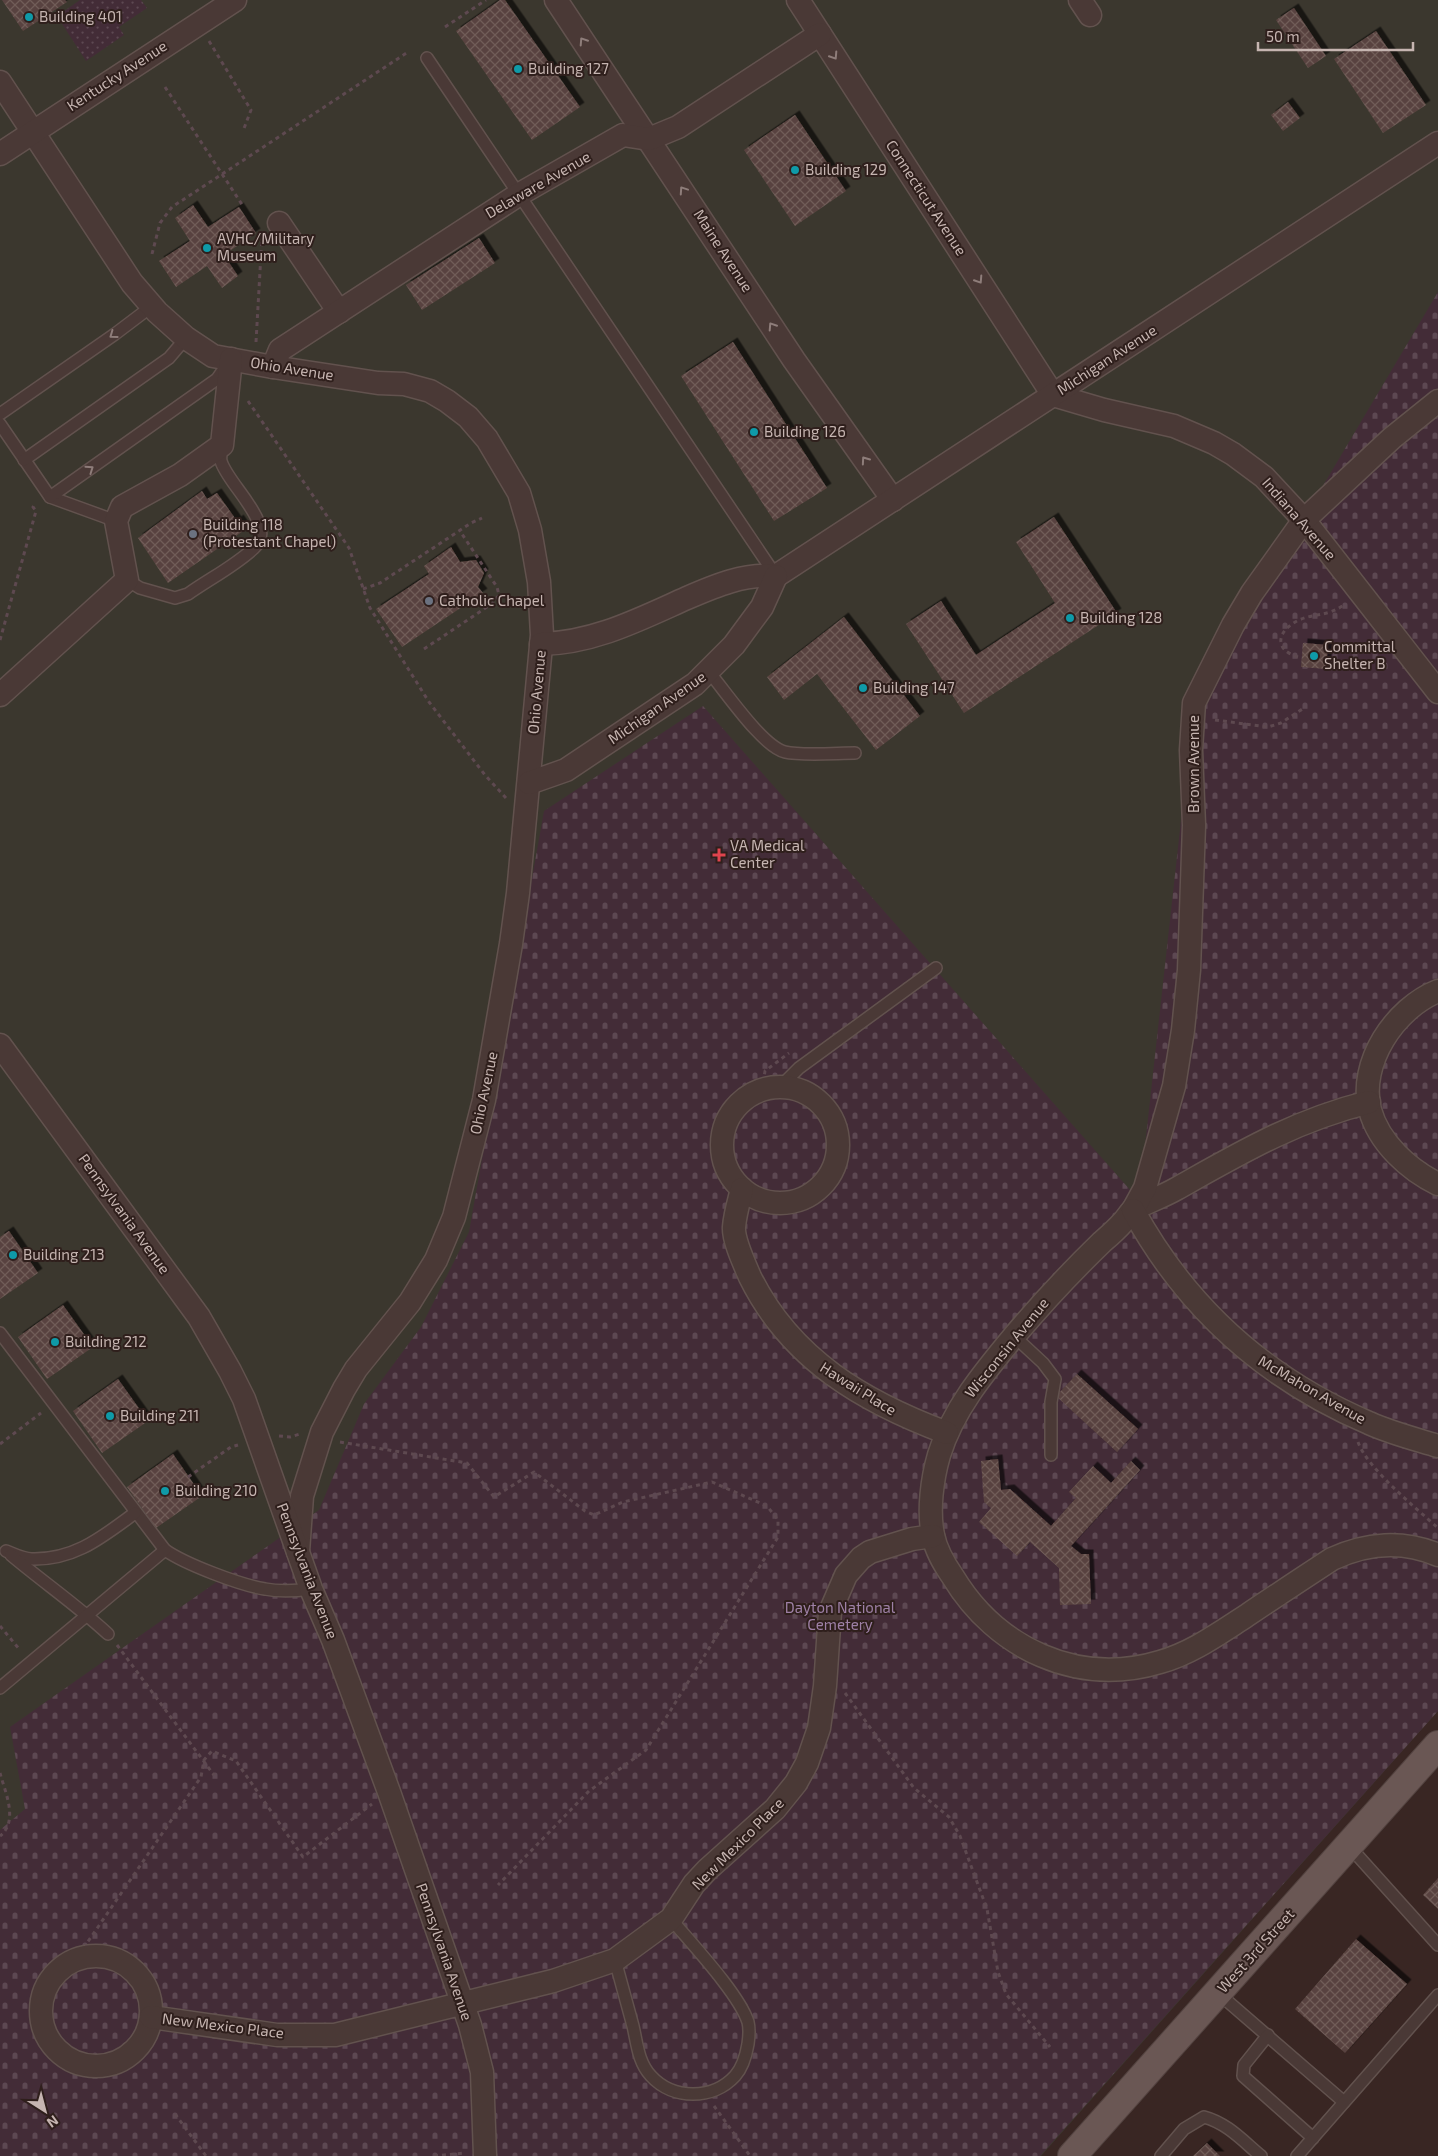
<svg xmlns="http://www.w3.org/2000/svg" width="1438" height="2156" viewBox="0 0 1438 2156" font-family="'Exo 2',sans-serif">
	<defs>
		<pattern id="grass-dots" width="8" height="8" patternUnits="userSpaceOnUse" patternTransform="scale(1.25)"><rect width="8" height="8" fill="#432c37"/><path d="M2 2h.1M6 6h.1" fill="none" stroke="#5d4852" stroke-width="1.8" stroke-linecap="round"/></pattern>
		<pattern id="cemetery-stones" width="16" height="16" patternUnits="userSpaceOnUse" patternTransform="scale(1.25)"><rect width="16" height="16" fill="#432c37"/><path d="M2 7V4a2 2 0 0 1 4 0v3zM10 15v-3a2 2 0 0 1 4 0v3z" fill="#5d4852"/></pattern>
		<pattern id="building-cross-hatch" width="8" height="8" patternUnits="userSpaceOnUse" patternTransform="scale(1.25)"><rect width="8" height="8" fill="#59433f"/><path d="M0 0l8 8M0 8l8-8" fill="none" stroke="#6f5c58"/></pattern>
		<filter id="shadow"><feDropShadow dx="4.5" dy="-4.5" stdDeviation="0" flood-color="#0009"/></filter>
	</defs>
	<rect width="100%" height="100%" fill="#392623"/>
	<polygon fill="#3b372e" points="0,0 1438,0 1438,1711 1041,2156 0,2156"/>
	<polygon fill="url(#grass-dots)" points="80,0 141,0 147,8 119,27 124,35 86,61 57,16"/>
	<polygon fill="url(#cemetery-stones)" points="1438,292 1438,1711 1040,2156 0,2156 0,1830 25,1809 10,1727 319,1510 364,1404 421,1327 469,1232 544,811 703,706 1139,1200 1194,703"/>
	<g fill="url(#building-cross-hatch)" filter="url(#shadow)">
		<polygon points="2,0 65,0 67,2 23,31"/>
		<polygon points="500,0 505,0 580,107 532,140 456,31"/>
		<polygon points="1294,8 1326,56 1308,68 1276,20"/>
		<polygon points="1376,31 1426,105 1383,133 1334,59"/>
		<polygon points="1288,102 1300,118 1283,131 1271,115"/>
		<polygon points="795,115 846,191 795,226 744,150"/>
		<polygon points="193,205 208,227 239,207 256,233 224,255 238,276 222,288 207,266 176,287 159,261 190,241 175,218"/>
		<polygon points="479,238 495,263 422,310 406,285"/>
		<polygon points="733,342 827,488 774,521 681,376"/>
		<polygon points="202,491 207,499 217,493 237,521 239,519 246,529 168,583 138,538"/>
		<polygon points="1054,517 1117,613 964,713 906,624 941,601 976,655 1055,603 1016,542"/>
		<polygon points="451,547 460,562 476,560 484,573 478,587 483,593 402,647 376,609 429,574 424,566"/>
		<polygon points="844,617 920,716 876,750 817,674 784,700 767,677"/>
		<polygon points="1303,643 1328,645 1326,669 1301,667"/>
		<polygon points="9,1231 38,1273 0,1299 0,1237"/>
		<polygon points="63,1305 93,1347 47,1379 18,1337"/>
		<polygon points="1077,1374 1138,1429 1117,1452 1056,1396"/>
		<polygon points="118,1379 148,1421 102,1453 73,1411"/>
		<polygon points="173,1454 202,1496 156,1528 127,1487"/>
		<polygon points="998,1459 1001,1490 1010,1489 1051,1526 1076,1498 1069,1492 1093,1466 1111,1483 1131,1461 1140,1470 1071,1546 1081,1554 1089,1554 1091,1604 1060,1605 1059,1568 1030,1542 1017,1556 979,1522 991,1508 984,1502 981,1461"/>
		<polygon points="1438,1878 1438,1909 1423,1895"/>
		<polygon points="1356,1939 1407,1984 1345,2053 1295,2009"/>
		<polygon points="1207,2143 1220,2156 1193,2156"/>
	</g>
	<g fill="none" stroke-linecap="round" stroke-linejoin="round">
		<g stroke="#62524e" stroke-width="14">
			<g id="service">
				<polyline points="427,58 776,576"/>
				<polyline points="0,414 115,334 152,306"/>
				<polyline points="0,424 50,497 116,521"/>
				<polyline points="24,460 169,358 186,338"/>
				<polyline points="50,497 217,379 226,366"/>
				<path d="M127,580l13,8 35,10 13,-4c21,-15 47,-28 66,-46 25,-22 -27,-64 -33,-87 -1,-5 1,-11 1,-16"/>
				<path d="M709,672c17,20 53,74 76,80 16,4 53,1 70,1"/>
				<polyline points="780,1087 799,1068 936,968"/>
				<path d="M0,1333l165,217c20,14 75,35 100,39 15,3 31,2 46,0"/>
				<polyline points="1014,1336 1043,1363 1055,1379 1051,1402 1051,1455"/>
				<path d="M6,1551c8,3 17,8 26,8 43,1 70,-22 103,-46"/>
				<path d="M11,1555c32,27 67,51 97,79"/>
				<polyline points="0,1688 165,1550"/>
				<polyline points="1349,1846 1438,1945"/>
				<path d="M615,1960c6,22 12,44 18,66 4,17 5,36 18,50 22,24 62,24 84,0 8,-9 11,-20 13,-32 1,-7 2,-14 0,-22 -9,-28 -57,-79 -77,-103"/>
				<polyline points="1218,1993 1344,2102"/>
				<polyline points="1268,2035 1244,2065 1243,2076 1313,2138"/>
				<path d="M1161,2156l23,-27 20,-12c23,6 39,24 57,39"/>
				<polyline points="1297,2156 1438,1995"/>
			</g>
		</g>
		<g stroke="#62524e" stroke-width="25">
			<g id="minor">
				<polyline points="556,0 794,360 893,500"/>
				<polyline points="798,0 1053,395 1104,410 1174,426 1214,443 1233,454 1264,477 1304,520 1438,692"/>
				<polyline points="1080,0 1090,15"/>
				<polyline points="0,82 132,283 157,312 186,338 213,356 273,367 378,383 404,384 430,391 447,401 468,417 487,439 519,493 530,530 539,582 542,635 518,893 511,944 484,1100 454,1217 436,1260 410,1302 356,1369 344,1389 322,1432 302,1496 298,1552"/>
				<polyline points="0,154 235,0"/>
				<polyline points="279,223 339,312"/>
				<polyline points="273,367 280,350 518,195 623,135 649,139 678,127 820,34"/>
				<path d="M541,644c53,-1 99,-25 146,-46 30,-13 56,-24 89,-22l662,-433"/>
				<polyline points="0,695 127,580 116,521 122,507 180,475 222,445 231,359"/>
				<polyline points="529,783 566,770 695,684 734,645 762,607 776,576"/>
				<path d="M1438,991c-43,17 -80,72 -68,119 9,33 39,60 68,74"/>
				<polyline points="0,1045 199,1317 230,1371 244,1399 311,1589 333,1640 389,1792 470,2025 482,2072 485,2156"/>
				<circle cx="780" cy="1145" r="58"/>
				<path d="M1369,1102c-75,19 -127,50 -193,87 -12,7 -31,14 -42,20 -4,3 -7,9 -11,13 -6,7 -14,14 -21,20 -31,30 -59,60 -87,93 -30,36 -62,74 -76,120 -7,24 -11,56 -6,80 3,16 11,29 20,42 43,71 124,110 207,85 32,-9 58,-28 86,-46 28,-19 57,-38 86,-57 34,-16 71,-19 106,-4"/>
				<path d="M742,1189c-3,12 -7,25 -8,38 -1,13 11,38 16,50 41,83 114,125 197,156"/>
				<polyline points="1133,1210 1145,1188 1174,1086 1183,1030 1189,970 1194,825 1191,750 1194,703 1233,625 1252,593 1304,520 1392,438 1438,401"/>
				<path d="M1133,1210c54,99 133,169 236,213 22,10 46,16 69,23"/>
				<circle cx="96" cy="2011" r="55"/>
				<polyline points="151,2017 277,2035 335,2035 553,1981 615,1960 671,1919 694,1884 707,1870 775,1809 796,1783 807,1763 819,1728 825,1686 830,1612 846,1575 861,1558 870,1552 912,1539 933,1536"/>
			</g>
		</g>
		<g stroke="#534340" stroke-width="30">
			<polyline id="primary" points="1072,2156 1438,1745"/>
		</g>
		<g stroke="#5e4950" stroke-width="3" stroke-dasharray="4 4" stroke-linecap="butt">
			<polyline points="445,27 486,0"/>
			<polyline points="209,41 251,110 243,131"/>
			<polyline points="165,87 243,206"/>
			<polyline points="152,254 160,223 172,207 408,52"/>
			<polyline points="256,342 262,236"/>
			<polyline points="248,401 349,548 370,608 429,702 485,775 506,798"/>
			<polyline points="363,589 380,583 471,523 482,518"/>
			<polyline points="0,640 36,511 33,507 36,504"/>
			<polyline points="424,649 493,603 499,595 497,587 460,531"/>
			<path d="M1298,657c-26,-8 -20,-27 1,-37 16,-7 27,-3 45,-15"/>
			<polyline points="1215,720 1268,727 1281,723 1304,708"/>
			<polyline points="762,1090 765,1071 789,1053"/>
			<polyline points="804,1093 810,1081"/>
			<polyline points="279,1436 290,1437 300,1434"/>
			<polyline points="340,1442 467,1463 494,1497 534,1472 585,1511 594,1515 623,1502 712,1482 767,1506 778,1520 778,1537 646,1750 589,1791 498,1885"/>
			<path d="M1358,1442c9,26 58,66 80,86"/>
			<polyline points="0,1444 41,1413"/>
			<polyline points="188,1477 231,1447 238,1445"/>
			<polyline points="0,1626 20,1650"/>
			<polyline points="117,1645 214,1775"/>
			<polyline points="845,1693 914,1788 949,1817 960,1836 987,1909 998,1972 1006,1994 1050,2047"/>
			<path d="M0,1773c5,19 19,48 0,63"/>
			<polyline points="85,1957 87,1943 201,1777 204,1760 212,1751 236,1761 303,1857 372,1804"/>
			<polyline points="714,2106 750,2156"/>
			<polyline points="175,2114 206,2156"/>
			<polyline points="434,2156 465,2153"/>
		</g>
		<use href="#service" stroke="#4a3936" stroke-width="11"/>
		<use href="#minor" stroke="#4a3936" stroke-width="22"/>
		<use href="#primary" stroke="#6a5754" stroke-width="28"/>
	</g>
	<defs><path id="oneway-chevron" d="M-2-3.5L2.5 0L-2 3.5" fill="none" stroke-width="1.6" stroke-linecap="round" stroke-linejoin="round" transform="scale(1.25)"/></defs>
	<g stroke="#8e7d7a">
		<use href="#oneway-chevron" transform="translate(583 41) rotate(-123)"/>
		<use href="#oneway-chevron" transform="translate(834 56) rotate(57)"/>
		<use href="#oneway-chevron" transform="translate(683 190) rotate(-124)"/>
		<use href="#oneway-chevron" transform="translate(979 280) rotate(57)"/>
		<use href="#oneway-chevron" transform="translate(772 326) rotate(-123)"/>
		<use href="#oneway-chevron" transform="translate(113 335) rotate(144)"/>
		<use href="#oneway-chevron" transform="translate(865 460) rotate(-125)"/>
		<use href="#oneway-chevron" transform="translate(90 469) rotate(-35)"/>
	</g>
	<g fill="#0f9aa8" stroke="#2f1f1c" stroke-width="2">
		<circle cx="29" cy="17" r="5"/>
		<circle cx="518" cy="69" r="5"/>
		<circle cx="795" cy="170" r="5"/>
		<circle cx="207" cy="248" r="5"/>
		<circle cx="754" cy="432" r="5"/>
		<circle cx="1070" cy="618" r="5"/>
		<circle cx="1314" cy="656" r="5"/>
		<circle cx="863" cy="688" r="5"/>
		<circle cx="13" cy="1255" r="5"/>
		<circle cx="55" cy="1342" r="5"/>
		<circle cx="110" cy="1416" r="5"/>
		<circle cx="165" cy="1491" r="5"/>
	</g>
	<g fill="#6b7280" stroke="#2f1f1c" stroke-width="2">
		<circle cx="193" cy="534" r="5"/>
		<circle cx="429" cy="601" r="5"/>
	</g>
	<path fill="#e0444e" stroke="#2f1f1c" stroke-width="2" d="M716.5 847.5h5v5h5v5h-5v5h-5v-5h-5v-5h5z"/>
	<g text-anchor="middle" stroke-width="4" stroke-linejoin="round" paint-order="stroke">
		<g font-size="15" fill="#c6b5b1" stroke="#2f1f1c" text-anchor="start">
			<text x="39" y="22">Building 401</text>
			<text x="528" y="74">Building 127</text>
			<text x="805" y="175">Building 129</text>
			<text x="217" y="244">AVHC/Military<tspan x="217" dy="17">Museum</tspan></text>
			<text x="764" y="437">Building 126</text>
			<text x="203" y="530">Building 118<tspan x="203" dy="17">(Protestant Chapel)</tspan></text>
			<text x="439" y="606">Catholic Chapel</text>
			<text x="1080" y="623">Building 128</text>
			<text x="1324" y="652">Committal<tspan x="1324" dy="17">Shelter B</tspan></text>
			<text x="873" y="693">Building 147</text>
			<text x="730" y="851">VA Medical<tspan x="730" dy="17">Center</tspan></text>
			<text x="23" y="1260">Building 213</text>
			<text x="65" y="1347">Building 212</text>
			<text x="120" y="1421">Building 211</text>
			<text x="175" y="1496">Building 210</text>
		</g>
		<g font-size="15" fill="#c6b5b1" stroke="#2f1f1c">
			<text transform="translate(117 76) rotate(-33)" y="5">Kentucky Avenue</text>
			<text transform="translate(538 185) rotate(-30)" y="5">Delaware Avenue</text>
			<text transform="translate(926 198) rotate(57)" y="5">Connecticut Avenue</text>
			<text transform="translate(723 251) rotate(57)" y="5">Maine Avenue</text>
			<text transform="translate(1107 360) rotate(-33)" y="5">Michigan Avenue</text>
			<text transform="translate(292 369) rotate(9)" y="5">Ohio Avenue</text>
			<text transform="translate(1299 519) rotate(49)" y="5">Indiana Avenue</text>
			<text transform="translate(537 692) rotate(-85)" y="5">Ohio Avenue</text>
			<text transform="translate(657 708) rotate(-35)" y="5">Michigan Avenue</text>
			<text transform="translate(1194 764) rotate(-90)" y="5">Brown Avenue</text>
			<text transform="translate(484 1093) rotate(-78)" y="5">Ohio Avenue</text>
			<text transform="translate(124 1214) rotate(54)" y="5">Pennsylvania Avenue</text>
			<text transform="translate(1007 1348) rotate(-51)" y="5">Wisconsin Avenue</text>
			<text transform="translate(858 1389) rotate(32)" y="5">Hawaii Place</text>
			<text transform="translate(1312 1390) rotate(30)" y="5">McMahon Avenue</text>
			<text transform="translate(307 1571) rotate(69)" y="5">Pennsylvania Avenue</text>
			<text transform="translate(738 1844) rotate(-45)" y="5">New Mexico Place</text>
			<text transform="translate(1256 1951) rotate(-48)" y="5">West 3rd Street</text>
			<text transform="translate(444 1952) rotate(71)" y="5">Pennsylvania Avenue</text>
			<text transform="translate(223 2026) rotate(7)" y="5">New Mexico Place</text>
		</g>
		<g font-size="15" fill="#9e80a6" stroke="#2f1f1c">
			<text x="840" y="1613">Dayton National<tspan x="840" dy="17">Cemetery</tspan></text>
		</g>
	</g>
	<g transform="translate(45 2111) rotate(144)" stroke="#2f1f1c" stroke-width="4" paint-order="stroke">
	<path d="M0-4L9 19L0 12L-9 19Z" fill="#c6b5b1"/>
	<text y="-8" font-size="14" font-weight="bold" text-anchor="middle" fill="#c6b5b1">N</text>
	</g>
	<path d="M1258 42v8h155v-8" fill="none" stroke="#c6b5b1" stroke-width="2.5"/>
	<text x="1266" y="42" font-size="15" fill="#c6b5b1" stroke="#2f1f1c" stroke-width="4" paint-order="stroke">50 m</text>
</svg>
